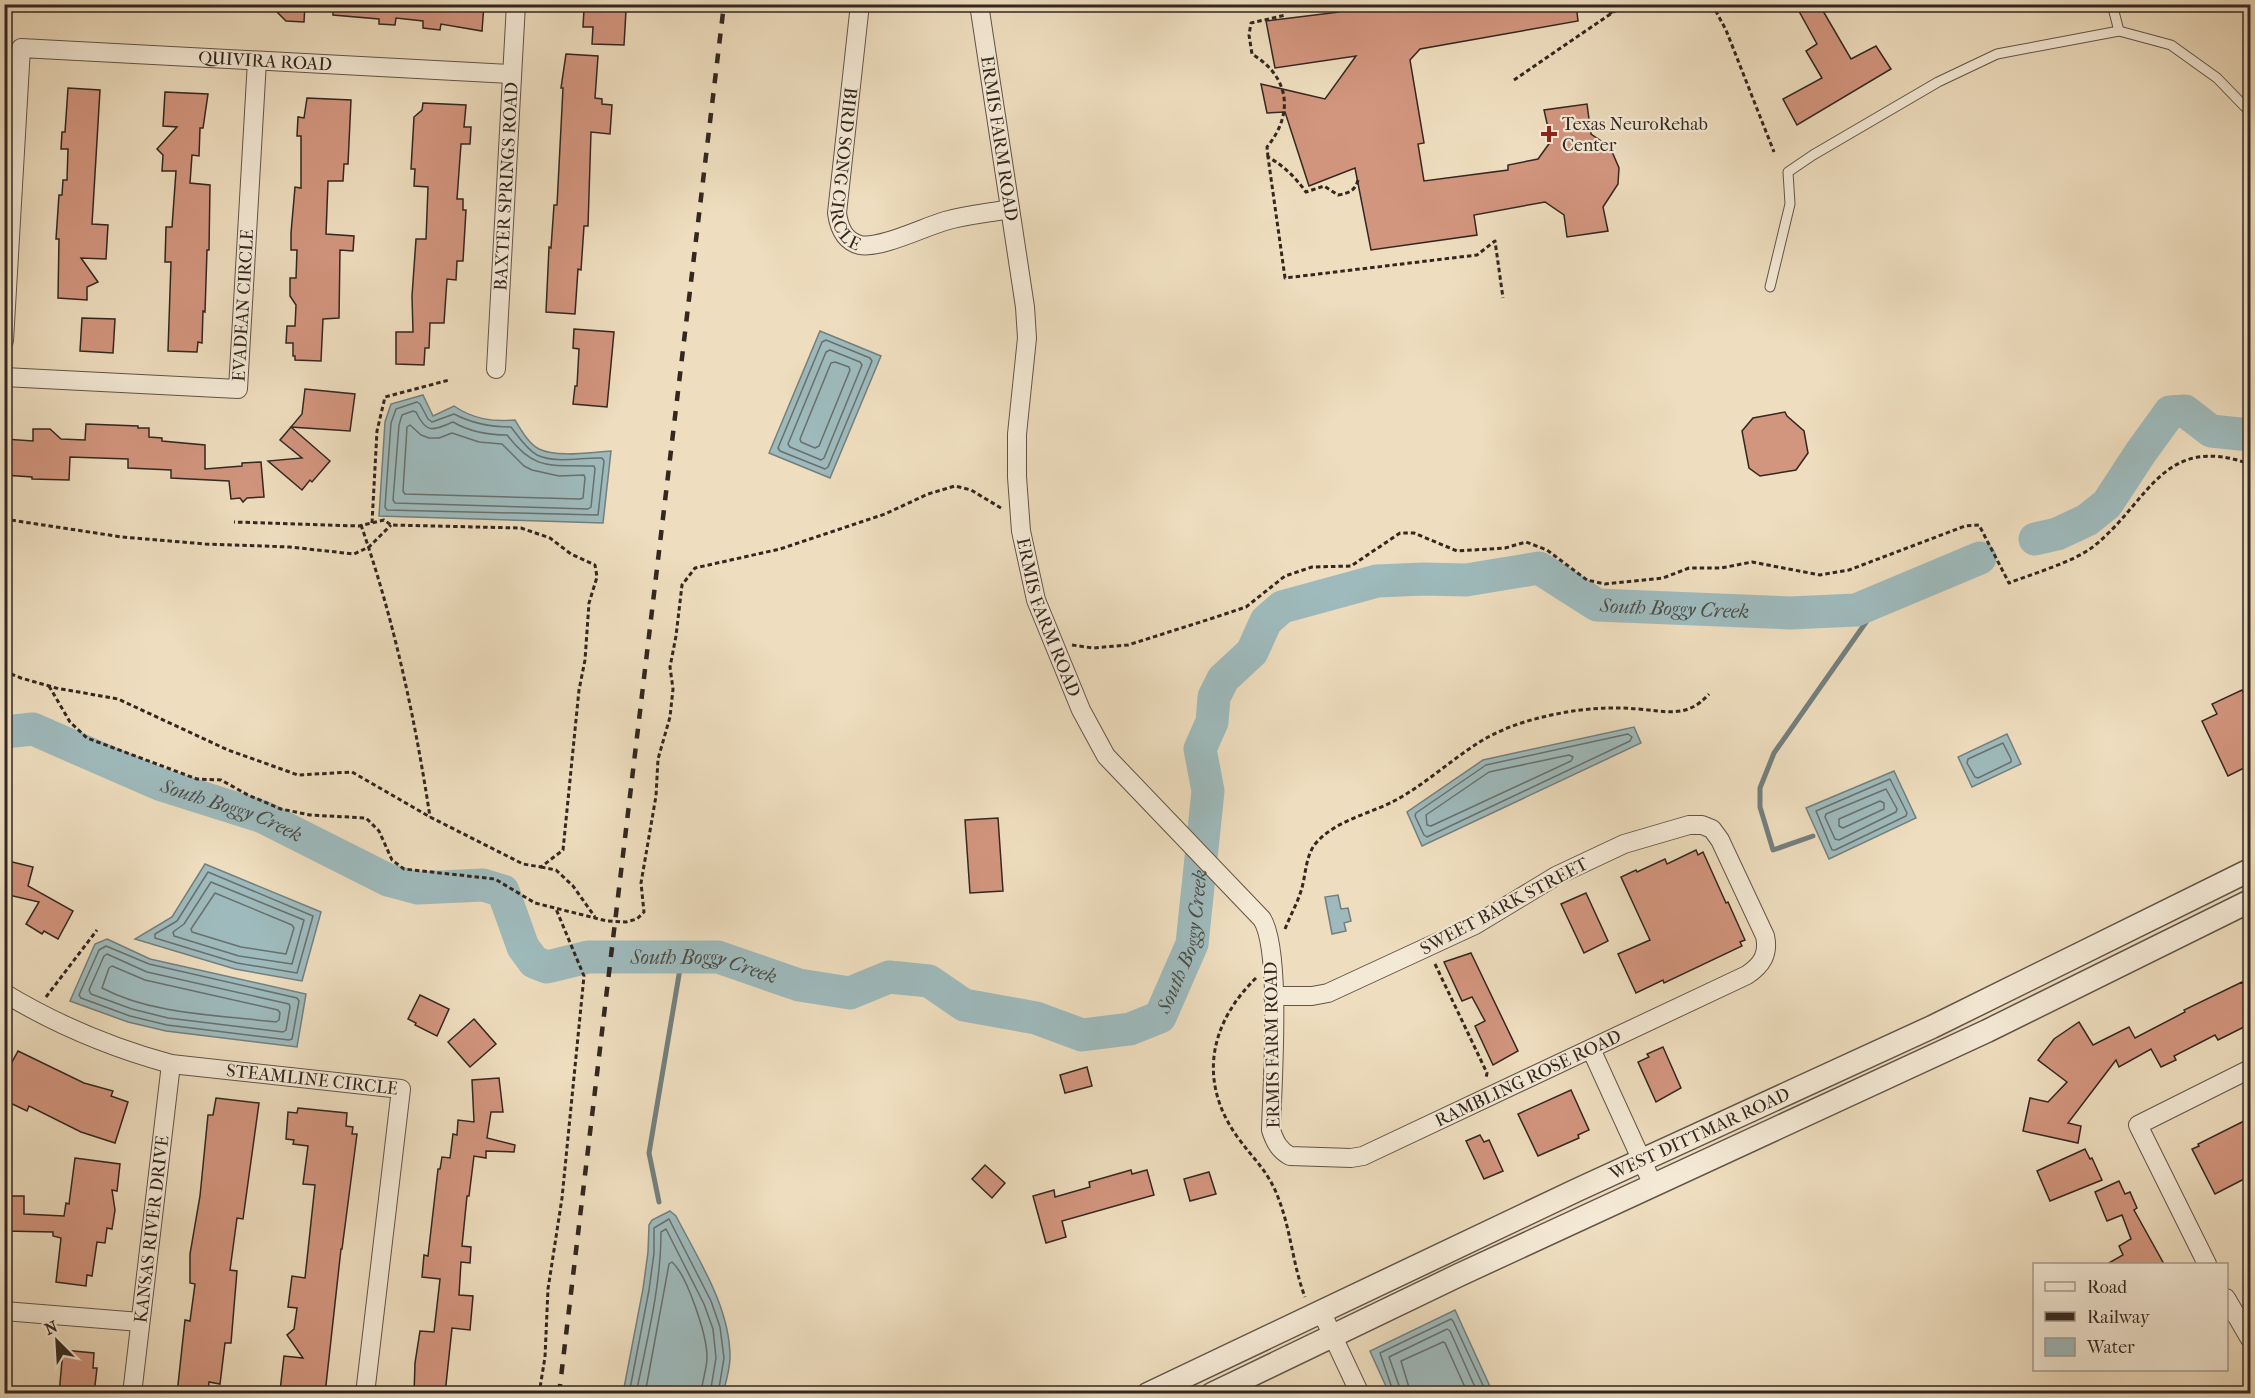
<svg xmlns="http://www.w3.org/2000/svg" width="2255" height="1398" viewBox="0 0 2255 1398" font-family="'IM FELL French Canon',serif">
	<rect width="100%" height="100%" fill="#eeddbe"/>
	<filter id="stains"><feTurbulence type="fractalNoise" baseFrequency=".00333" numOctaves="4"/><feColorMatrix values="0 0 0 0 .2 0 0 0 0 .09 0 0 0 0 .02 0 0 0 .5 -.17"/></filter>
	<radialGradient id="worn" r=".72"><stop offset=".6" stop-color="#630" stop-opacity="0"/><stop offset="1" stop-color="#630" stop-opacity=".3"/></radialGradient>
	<g fill="#9ebabc" stroke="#737f7e" stroke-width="1.5">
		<polygon points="820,331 881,356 830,478 769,453"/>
		<path d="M423,395l10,21 21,-10c19,13 38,16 61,14 6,10 14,24 24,29 18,9 52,3 72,2l-8,72 -224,-7 6,-94 6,-18z"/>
		<polygon points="1634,727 1641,743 1422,846 1407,812 1483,760"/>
		<polygon points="2007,734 2021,764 1972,787 1958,757"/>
		<polygon points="1894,771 1916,818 1829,859 1806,808"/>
		<polygon points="205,864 321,912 302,981 235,969 135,939 172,917"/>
		<polygon points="1338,895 1341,909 1348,908 1351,921 1344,923 1346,931 1332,934 1325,897"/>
		<polygon points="107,939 150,959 306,994 297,1047 166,1031 128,1022 70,1001 95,944"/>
		<path d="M670,1211l6,5c22,43 54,91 54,141 0,12 -4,25 -7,36h-100l20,-104 5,-37 1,-27 3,-5z"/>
		<polygon points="1455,1310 1493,1393 1389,1393 1370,1351"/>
	</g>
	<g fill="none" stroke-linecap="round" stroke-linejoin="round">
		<g stroke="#68706e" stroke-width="1.5">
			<polygon points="826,340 870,358 872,361 828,467 825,469 780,451 778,448 822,342"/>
			<polygon points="830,350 860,362 862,365 824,458 821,460 790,447 788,444 826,352"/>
			<polygon points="835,362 849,367 850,370 819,446 815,448 801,442 800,439 831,363"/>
			<path d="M417,402l3,2 8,15 4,3 22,-8c19,10 36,13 57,13 7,9 15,22 26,28 19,9 45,2 65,3l2,3 -6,54 -211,-5 -2,-3 6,-84 5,-14z"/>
			<path d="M413,411l3,1c11,23 17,18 37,10 17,10 35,13 54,13 29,38 45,29 87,31l1,3 -4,38 -3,2 -193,-6 -2,-3 6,-75 3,-10z"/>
			<polygon points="410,425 421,435 429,438 439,438 452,433 479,442 502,444 524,466 532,470 559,476 584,475 585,478 583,498 580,499 405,494 403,491 407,427"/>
			<polygon points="1628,734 1632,737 1630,741 1427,837 1424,835 1415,816 1416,813 1486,765"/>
			<polygon points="2003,743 2011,759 2011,762 1978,778 1975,777 1967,763 1968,759"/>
			<polygon points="1569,755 1573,757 1571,761 1431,826 1427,825 1426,815 1489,772"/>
			<polygon points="1890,779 1907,813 1906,816 1835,850 1832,850 1816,811"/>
			<polygon points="1886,789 1897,809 1896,812 1839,840 1835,839 1825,817 1826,814"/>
			<polygon points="1880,801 1884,803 1884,809 1843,828 1839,826 1839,819"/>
			<polygon points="208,872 313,916 297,973 237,963 155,938 155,934 177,921"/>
			<polygon points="211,882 304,920 292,964 239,956 174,936 173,932 184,924"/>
			<polygon points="215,893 292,925 294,928 286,954 241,947 192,932 191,929"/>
			<polygon points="106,946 149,964 297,998 299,1001 292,1039 289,1040 167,1025 130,1016 81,998 79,995 99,950"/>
			<polygon points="107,954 147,972 289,1004 290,1007 286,1030 283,1032 168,1018 132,1009 91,994 89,990 104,956"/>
			<path d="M112,966l33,14 133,30 2,3 -1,7 -3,2c-57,-7 -123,-7 -174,-34l7,-20z"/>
			<polyline points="629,1394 649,1290 654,1253 654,1228 669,1219 711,1301 720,1327 724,1358 718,1394"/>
			<path d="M636,1394c11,-54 25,-108 25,-162l5,-3 38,75 9,25 3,29 -6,36"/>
			<path d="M645,1394l24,-130 3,-2c15,13 35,73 35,95 0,12 -5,24 -6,37"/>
			<polyline points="1394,1394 1380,1353 1451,1319 1453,1321 1487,1394"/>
			<polyline points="1402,1394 1389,1357 1447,1329 1450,1331 1478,1394"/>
			<polyline points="1411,1394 1401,1361 1443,1342 1445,1343 1468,1394"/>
		</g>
		<g stroke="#737f7e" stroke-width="5">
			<polyline points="1813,836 1773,850 1760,807 1760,788 1774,753 1883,598"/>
			<polyline points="659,1202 649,1153 682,957"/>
		</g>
		<g stroke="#9ebabc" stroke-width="33">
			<polyline points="2035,539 2057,534 2087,520 2107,504 2141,452 2170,412 2185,411 2211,431 2250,435"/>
			<path id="s1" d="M4,732l29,-3 126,55 104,33 125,63 30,8 65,-3 20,6 20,56 11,15 13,5 41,-10h130l81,28 51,8 39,-16 40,4 35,24 72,13 46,17 48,-6 30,-12 32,-73 16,-153 -8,-42 12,-27 2,-25 9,-18 29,-27 14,-31 16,-14 95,-26 47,-2 42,1 73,-12 58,37 193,8 66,-3 124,-52"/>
		</g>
	</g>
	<g fill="#d2957e" stroke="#332720" stroke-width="1.5">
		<polygon points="269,4 305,4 304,22 286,21"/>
		<polygon points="333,4 484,4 482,31 441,24 440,30 423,28 423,21 396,18 395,25 379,24 379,19 333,15"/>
		<polygon points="1346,4 1576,4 1578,21 1420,49 1410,60 1424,143 1418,144 1424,181 1508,170 1508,165 1538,159 1551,141 1544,110 1587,104 1591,134 1610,147 1619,168 1618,184 1603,207 1608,231 1567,237 1564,215 1545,202 1474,215 1477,235 1371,250 1355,168 1309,186 1285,112 1267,113 1261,84 1325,99 1356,56 1275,68 1266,21 1339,12"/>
		<polygon points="1795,4 1819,4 1851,59 1876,46 1891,69 1797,125 1783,99 1822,78 1806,51 1817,44"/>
		<polygon points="584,9 626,11 624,45 592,44 593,27 583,27"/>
		<polygon points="566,54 598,56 595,98 602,99 602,104 612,105 610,134 591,132 588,226 584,226 581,270 578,269 575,314 546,312 549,247 551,248 554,205 557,205 563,88 561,88"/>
		<polygon points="68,88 100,90 92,224 108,225 106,259 81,258 98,282 87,287 87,300 58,298 59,239 56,239 57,224 59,195 62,195 63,180 67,180 68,149 61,149 62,132 65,132"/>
		<polygon points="165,92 208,94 203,128 200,128 199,156 192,155 190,183 210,185 209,250 207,250 205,312 203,311 202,343 198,342 197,352 168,351 171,262 165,262 166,227 172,227 176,171 162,171 163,155 157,149 177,127 163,126"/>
		<polygon points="307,98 351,100 348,164 344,164 343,181 328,181 326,234 354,236 353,251 340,250 339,318 323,319 321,361 295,360 295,356 293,356 293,343 286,343 287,326 295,326 296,305 290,296 290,278 296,278 297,250 291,250 291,233 295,187 301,188 301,136 297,136 298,117 304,118"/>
		<polygon points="423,103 466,105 464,127 471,127 470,144 461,144 457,199 463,199 463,210 466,210 463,261 457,261 456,280 447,279 444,323 430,323 429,348 425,348 424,365 396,364 396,332 413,332 412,296 416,239 426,239 428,187 414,186 415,169 411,169 414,117 422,110"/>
		<polygon points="82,318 115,319 113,353 80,351"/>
		<polygon points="574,329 614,332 607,407 573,404 575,386 577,386 579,349 573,348"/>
		<polygon points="305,389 355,394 350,431 291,427 302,414"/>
		<polygon points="1785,412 1787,416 1804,431 1808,453 1796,470 1760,476 1749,468 1742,431 1753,418"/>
		<polygon points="86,424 138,426 138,428 149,428 149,437 162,438 162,441 205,445 205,469 242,466 242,463 261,462 264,497 247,498 243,502 240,498 231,499 229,481 171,478 171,470 128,468 128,459 70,457 69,480 32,479 32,477 4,475 5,439 33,441 33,429 50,429 61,439 85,440"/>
		<polygon points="291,427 330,461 312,482 310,480 302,490 268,461 302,458 280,440"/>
		<polygon points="2242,690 2250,707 2250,765 2228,776 2202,721 2217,714 2212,704"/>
		<polygon points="998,818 1003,891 970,893 965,820"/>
		<polygon points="1696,850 1698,855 1703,852 1726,903 1728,902 1745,940 1740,942 1742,946 1664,983 1663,980 1636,993 1618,954 1650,940 1621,877 1636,870 1637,872 1665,859 1667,864"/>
		<polygon points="4,860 33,867 28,886 73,911 58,939 44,931 42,934 26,924 39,902 4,894"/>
		<polygon points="1586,893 1608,941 1584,953 1561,904"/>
		<polygon points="1471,953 1518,1051 1493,1065 1475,1026 1485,1021 1472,997 1462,1001 1444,962"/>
		<polygon points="2242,982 2247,990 2250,988 2250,1024 2218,1040 2215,1035 2174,1056 2176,1060 2161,1067 2151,1049 2119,1067 2116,1060 2068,1123 2081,1126 2078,1143 2023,1131 2030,1098 2048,1102 2067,1082 2038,1060 2054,1039 2079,1022 2093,1045 2129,1027 2135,1038 2185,1012 2184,1010"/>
		<polygon points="420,995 449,1009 437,1036 415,1025 416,1023 408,1019"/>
		<polygon points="474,1019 496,1044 470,1067 448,1042"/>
		<polygon points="1663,1047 1681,1088 1656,1102 1638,1062 1649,1057 1647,1054"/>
		<polygon points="18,1051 84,1083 113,1091 111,1096 128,1102 115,1143 81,1132 29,1106 27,1111 4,1100 4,1077"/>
		<polygon points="1087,1067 1092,1086 1065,1093 1060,1075"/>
		<polygon points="499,1078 503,1112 491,1112 487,1138 515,1145 514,1152 486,1151 486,1158 474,1156 469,1196 467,1196 462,1246 471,1247 470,1263 461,1262 459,1295 473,1296 470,1330 452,1328 445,1394 414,1394 415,1363 420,1331 434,1332 440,1279 422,1277 424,1255 428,1256 438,1169 440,1169 442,1157 450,1158 453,1134 457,1135 458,1120 474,1122 472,1080"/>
		<polygon points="1571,1090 1589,1130 1578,1135 1579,1138 1538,1156 1518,1114"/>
		<polygon points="216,1098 259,1103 243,1219 237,1218 230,1270 237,1271 231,1343 225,1343 220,1384 209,1382 208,1394 177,1394 185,1320 190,1321 195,1284 190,1283 190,1254 200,1196 208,1115 213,1115"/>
		<polygon points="298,1108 347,1113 346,1126 353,1127 352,1134 357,1134 342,1249 341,1249 325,1394 280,1391 284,1356 303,1358 287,1335 294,1329 297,1308 288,1307 292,1276 305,1278 315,1185 303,1184 308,1146 293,1144 294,1140 286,1139 288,1112 297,1113"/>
		<polygon points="2250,1118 2250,1176 2215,1194 2192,1149 2199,1146 2198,1144"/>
		<polygon points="1480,1135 1484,1142 1489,1140 1503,1171 1484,1179 1466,1141"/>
		<polygon points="2085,1149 2090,1159 2092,1158 2102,1180 2050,1201 2037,1171"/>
		<polygon points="75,1158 120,1164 117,1191 112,1190 115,1210 112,1229 107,1228 105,1243 97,1242 92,1276 87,1275 86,1286 56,1282 61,1238 53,1236 53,1232 4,1231 4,1196 24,1196 24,1214 64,1216 66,1203 69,1204"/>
		<polygon points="985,1165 1005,1183 992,1198 972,1179"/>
		<polygon points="1131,1170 1132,1174 1147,1170 1154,1195 1062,1221 1066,1237 1046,1243 1033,1196 1054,1190 1055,1197 1090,1187 1089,1182"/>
		<polygon points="1209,1172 1216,1194 1190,1201 1184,1179"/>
		<polygon points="2119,1181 2125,1194 2130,1192 2137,1208 2134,1210 2164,1264 2107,1264 2123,1255 2119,1246 2131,1239 2122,1215 2107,1221 2095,1192"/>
		<polygon points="63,1350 94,1353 93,1368 97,1368 94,1394 59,1394"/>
	</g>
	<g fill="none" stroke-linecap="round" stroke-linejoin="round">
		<g stroke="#625448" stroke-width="11">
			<g id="service">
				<polyline points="2112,4 2119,31"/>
				<polyline points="1770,287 1790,204 1788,172 1813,155 1938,82 1997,54 2119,31 2171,45 2217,78 2250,112"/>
			</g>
		</g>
		<g stroke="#625448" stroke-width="20">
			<g id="minor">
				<path id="s2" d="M860,4l-23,209c2,14 7,28 23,32 20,4 64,-18 85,-24 21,-6 44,-8 65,-12"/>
				<path id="s3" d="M979,4l46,303 2,31 -10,96v43l4,54 15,69 45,110 25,46 156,163c20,32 10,167 9,211 4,12 8,20 19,26l61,2 12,-2 384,-181c15,-10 22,-21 18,-39l-45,-96 -8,-11 -10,-4h-13l-65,19 -68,32 -81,49 -147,68 -16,3h-39"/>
				<path id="s4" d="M4,341l17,-293 491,26"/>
				<path id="s5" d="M496,369l20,-365"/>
				<path id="s6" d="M4,377l234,12 19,-328"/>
				<path id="s7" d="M4,993c53,32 108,55 167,71l230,25 -36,305"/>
				<polyline points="1591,1049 1653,1185"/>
				<polyline points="2207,1264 2138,1125 2250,1069"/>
				<polyline points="2226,1298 2250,1339"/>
				<polyline points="4,1311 140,1322"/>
				<polyline points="1321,1311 1360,1394"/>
				<path id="s8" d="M132,1394l39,-330"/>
			</g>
		</g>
		<g stroke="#625448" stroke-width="25">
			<g id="tertiary">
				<path id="s9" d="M1148,1394l429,-204 355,-163 318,-157"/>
				<polyline points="1212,1394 1459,1275 1987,1031 2250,901"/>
			</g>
		</g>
		<g stroke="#332720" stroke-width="3" stroke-dasharray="4.5 3" stroke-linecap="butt">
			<polyline points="1605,4 1612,14"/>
			<polyline points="1712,4 1726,30 1774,152"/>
			<polyline points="1514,80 1625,4"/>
			<path d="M1268,157l-1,-10c27,-33 23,-70 -15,-93l-3,-19 2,-12 35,-8"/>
			<path d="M1358,180c-3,11 -9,13 -20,15l-14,-9 -18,6c-11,-15 -22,-26 -38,-35l17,121 192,-23 18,-14 8,57"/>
			<polyline points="4,519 122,537 205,544 290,547 354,554 369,547 391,525"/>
			<polyline points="372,523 377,431 385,397 449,380"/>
			<path d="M361,525c33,95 54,193 69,292"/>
			<path d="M1072,645l21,3 35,-3 85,-27 33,-11 39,-31 27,-9 39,-1 49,-33h14l43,18 48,-3 21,-6 21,8 40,30 18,4 58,-6 26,-10h32l31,-6 68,13 29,-5 116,-44 14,-1 30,58c25,-10 65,-21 85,-37 56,-45 68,-113 156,-82"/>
			<polyline points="4,671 21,678 56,688 118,699 228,750 298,775 352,772 430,817 523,864 541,867 563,850 579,690 585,660 589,603 597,577 595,565 571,554 550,538 521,528 391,525 384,520 359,526 234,522"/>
			<polyline points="49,686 70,722 87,738 197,779 221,780 248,795 281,809 310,815 366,818 379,831 392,860 404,869 495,879 535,903 607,921 626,922 637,919 644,912 641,883 656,796 658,759 670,717 673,689 670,667 676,636 682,585 695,568 780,549 885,514 928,494 955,486 971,490 1001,508"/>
			<polyline points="541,867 556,870 573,886 595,917"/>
			<path d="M1285,929c5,-13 12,-25 16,-38 5,-15 4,-35 15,-48 20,-23 54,-29 80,-43 31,-17 57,-42 87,-60 27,-16 59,-24 90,-29 20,-3 44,-4 64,-2 29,2 50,10 72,-15"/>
			<polyline points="1435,964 1487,1073 1486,1078"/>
			<path d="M1256,978c-46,45 -58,102 -20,157 16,23 33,36 43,65 12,31 14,66 26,97"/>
			<polyline points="46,997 97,930"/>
			<polyline points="539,1394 545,1357 548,1289 562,1198 584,976 556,909"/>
		</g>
		<use href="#service" stroke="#f4e9d5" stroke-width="9"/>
		<use href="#minor" stroke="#f4e9d5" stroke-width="18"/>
		<use href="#tertiary" stroke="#f4e9d5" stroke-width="22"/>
		<polyline stroke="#332720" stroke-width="4.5" stroke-dasharray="10 10" stroke-linecap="butt" points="559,1394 724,4"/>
	</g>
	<path fill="#8f2418" stroke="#f4e9d5" stroke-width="2" d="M1546 125h6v6h6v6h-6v6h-6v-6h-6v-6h6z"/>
	<g text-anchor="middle" stroke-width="4.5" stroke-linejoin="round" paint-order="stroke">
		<g font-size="18" fill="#332720" stroke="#f4e9d5">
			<text dy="6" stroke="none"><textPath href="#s4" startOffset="538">QUIVIRA ROAD</textPath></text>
			<text dy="6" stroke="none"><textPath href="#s3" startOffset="136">ERMIS FARM ROAD</textPath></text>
			<text dy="6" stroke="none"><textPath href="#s2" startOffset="168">BIRD SONG CIRCLE</textPath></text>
			<text dy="6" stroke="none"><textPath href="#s5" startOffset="183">BAXTER SPRINGS ROAD</textPath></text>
			<text dy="6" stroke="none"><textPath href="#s6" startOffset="318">EVADEAN CIRCLE</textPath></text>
			<text dy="6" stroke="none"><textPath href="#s3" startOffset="622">ERMIS FARM ROAD</textPath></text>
			<text transform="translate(1504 906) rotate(-28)" y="6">SWEET BARK STREET</text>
			<text transform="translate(1272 1045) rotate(-91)" y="6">ERMIS FARM ROAD</text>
			<text dy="6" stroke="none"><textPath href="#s3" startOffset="1500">RAMBLING ROSE ROAD</textPath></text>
			<text dy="6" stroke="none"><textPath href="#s7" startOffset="324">STEAMLINE CIRCLE</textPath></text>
			<text dy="6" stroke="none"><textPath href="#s9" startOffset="610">WEST DITTMAR ROAD</textPath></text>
			<text dy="6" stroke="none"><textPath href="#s8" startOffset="166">KANSAS RIVER DRIVE</textPath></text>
		</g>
		<g font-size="18" fill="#332720" stroke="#f4e9d5" text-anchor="start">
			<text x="1562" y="130">Texas NeuroRehab<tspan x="1562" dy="21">Center</tspan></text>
		</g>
		<g font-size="20" font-style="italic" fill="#4e4c47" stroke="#f4e9d5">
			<text dy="7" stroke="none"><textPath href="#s1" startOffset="2116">South Boggy Creek</textPath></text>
			<text dy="7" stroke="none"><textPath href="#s1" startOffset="244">South Boggy Creek</textPath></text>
			<text dy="7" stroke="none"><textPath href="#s1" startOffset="1342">South Boggy Creek</textPath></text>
			<text dy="7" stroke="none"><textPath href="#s1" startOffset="784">South Boggy Creek</textPath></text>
		</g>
	</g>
	<rect width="2255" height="1398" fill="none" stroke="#eeddbe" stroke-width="24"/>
	<rect x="6" y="6" width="2243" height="1386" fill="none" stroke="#332720" stroke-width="3"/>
	<rect x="12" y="12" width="2231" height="1374" fill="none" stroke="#332720" stroke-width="1.5"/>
	<rect x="2033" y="1263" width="195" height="108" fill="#f4e9d5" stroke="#a79b8d" stroke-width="1.5"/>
	<rect x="2045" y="1282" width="30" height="9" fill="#f4e9d5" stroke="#a79b8d" stroke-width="1.5"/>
	<text x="2087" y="1293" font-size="18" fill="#332720">Road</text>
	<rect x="2045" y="1312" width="30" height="9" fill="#332720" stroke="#a79b8d" stroke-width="1.5"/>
	<text x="2087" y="1323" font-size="18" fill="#332720">Railway</text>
	<rect x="2045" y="1338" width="30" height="18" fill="#9ebabc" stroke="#a79b8d" stroke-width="1.5"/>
	<text x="2087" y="1353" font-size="18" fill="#332720">Water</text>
	<g transform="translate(57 1341) rotate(336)" stroke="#f4e9d5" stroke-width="4.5" paint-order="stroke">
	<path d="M0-4.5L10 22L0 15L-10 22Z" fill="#332720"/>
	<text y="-9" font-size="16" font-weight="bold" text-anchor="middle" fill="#332720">N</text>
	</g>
	<rect width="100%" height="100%" filter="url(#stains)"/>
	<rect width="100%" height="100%" fill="url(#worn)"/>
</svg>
